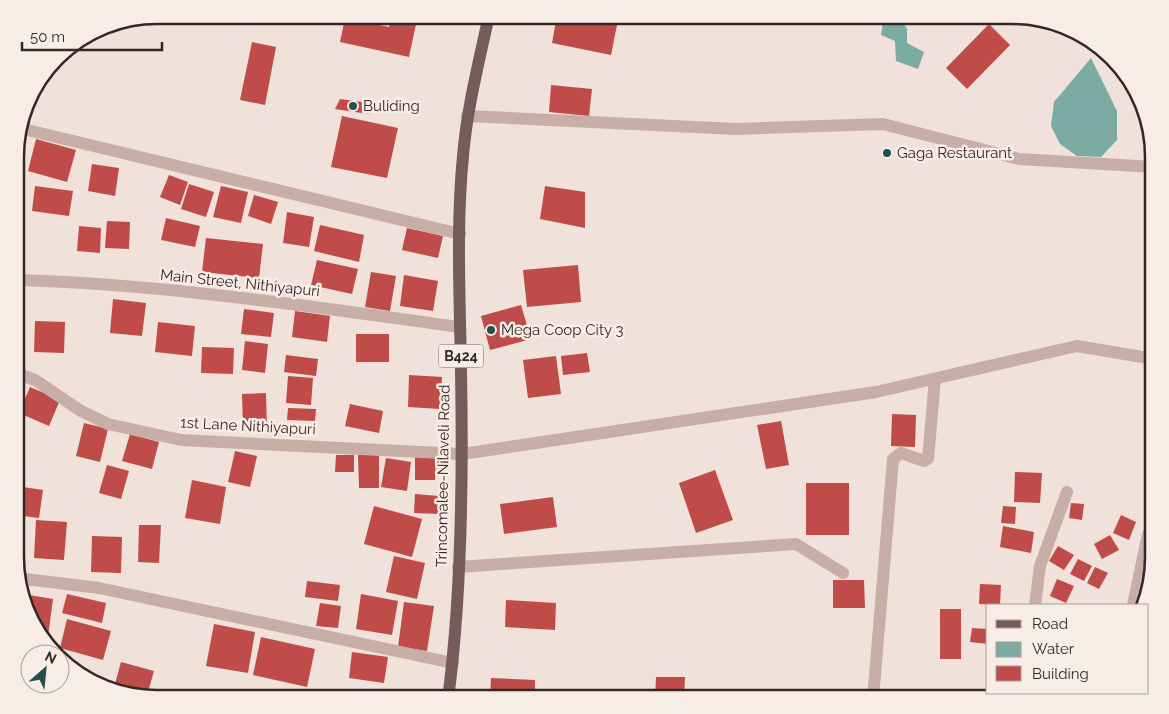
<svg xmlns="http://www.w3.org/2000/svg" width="1169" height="714" viewBox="0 0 1169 714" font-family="Raleway,sans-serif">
	<rect width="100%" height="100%" fill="#f0e1da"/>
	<g fill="#7baba3">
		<polygon points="883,21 903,22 907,29 907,43 924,52 918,69 896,61 895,41 881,35"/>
		<polygon points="1091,58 1117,111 1117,140 1101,157 1077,156 1060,144 1051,126 1054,102"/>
	</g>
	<g fill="#bf4c49">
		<polygon points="392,15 418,15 409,57 340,42 345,18 389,27"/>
		<polygon points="557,15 619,15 611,55 552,43"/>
		<polygon points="761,15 783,15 780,22"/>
		<polygon points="989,24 1010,45 967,89 946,68"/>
		<polygon points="252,42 276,47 265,105 240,100"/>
		<polygon points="551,85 592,89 589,116 549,112"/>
		<polygon points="340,99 370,103 369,114 335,109"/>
		<polygon points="342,116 398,128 387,178 331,167"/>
		<polygon points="36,139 76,150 67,182 28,171"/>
		<polygon points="92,164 119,168 115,196 88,191"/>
		<polygon points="169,175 188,182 180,205 160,197"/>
		<polygon points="189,184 214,192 206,217 181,209"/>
		<polygon points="35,186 73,191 69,216 32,211"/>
		<polygon points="221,186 248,192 241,223 213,217"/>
		<polygon points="545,186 585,192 585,228 540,219"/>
		<polygon points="254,195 278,202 271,224 248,216"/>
		<polygon points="287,212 314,217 309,247 283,243"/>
		<polygon points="166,218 200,226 195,247 161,240"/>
		<polygon points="107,221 130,222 129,249 105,248"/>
		<polygon points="320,225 364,235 359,262 314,251"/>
		<polygon points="79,226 101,228 100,253 77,251"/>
		<polygon points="407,228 443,236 438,258 402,250"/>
		<polygon points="206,238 263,244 259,278 202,272"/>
		<polygon points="317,260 358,269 352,294 311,285"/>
		<polygon points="578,265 581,302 527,307 523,270"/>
		<polygon points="371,272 396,276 390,311 365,307"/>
		<polygon points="404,275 438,281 433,311 400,306"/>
		<polygon points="113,299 146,303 142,336 110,333"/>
		<polygon points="521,305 531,339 490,350 481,316"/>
		<polygon points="244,309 274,313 271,337 241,334"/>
		<polygon points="295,311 330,316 327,342 292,337"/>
		<polygon points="35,321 65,322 64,353 34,352"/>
		<polygon points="158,322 195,326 192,356 155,352"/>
		<rect x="356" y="334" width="33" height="28"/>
		<polygon points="245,341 268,344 265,373 242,370"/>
		<polygon points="202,347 234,348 233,374 201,373"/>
		<polygon points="587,353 590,372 563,375 561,356"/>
		<polygon points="286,355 318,359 316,376 284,372"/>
		<polygon points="556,356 561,394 528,398 523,360"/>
		<polygon points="409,375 442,377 440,409 408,407"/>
		<polygon points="288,376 313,378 311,405 286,403"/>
		<polygon points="30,387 60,400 49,426 19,413"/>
		<polygon points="266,393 267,427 243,428 242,394"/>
		<polygon points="350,404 383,411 379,433 345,426"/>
		<polygon points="288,408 316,409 315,421 287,420"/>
		<polygon points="892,414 916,415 915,447 891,446"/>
		<polygon points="781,421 789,465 766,469 757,425"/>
		<polygon points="84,423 108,429 100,462 76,456"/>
		<polygon points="130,434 159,442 152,469 122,461"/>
		<polygon points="235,451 257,456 250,487 228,482"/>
		<polygon points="336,455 354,455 354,472 335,472"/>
		<polygon points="358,455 379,455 379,488 359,488"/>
		<polygon points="415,457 436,457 435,480 415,480"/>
		<polygon points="386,458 411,462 407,491 381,487"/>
		<polygon points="107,465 129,471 121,499 99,493"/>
		<polygon points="715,470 733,520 696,533 679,483"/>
		<polygon points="1015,472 1042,473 1040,503 1014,502"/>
		<polygon points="192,480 226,487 220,524 185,518"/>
		<rect x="806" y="483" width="43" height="52"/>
		<polygon points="16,486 43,490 39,518 16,515"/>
		<polygon points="415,494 440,496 439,514 414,513"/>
		<polygon points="553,497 557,527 504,534 500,504"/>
		<polygon points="1071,503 1084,504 1082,520 1069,518"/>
		<polygon points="374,506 422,519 412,557 364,544"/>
		<polygon points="1003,506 1016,507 1015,524 1001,523"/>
		<polygon points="1121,515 1136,522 1129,540 1113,533"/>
		<polygon points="36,520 67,522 64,560 34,558"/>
		<polygon points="139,525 161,525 159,563 138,562"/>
		<polygon points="1003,526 1034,532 1031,553 1000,547"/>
		<polygon points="1110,535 1119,550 1102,559 1094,544"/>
		<polygon points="92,536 122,537 121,573 91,572"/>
		<polygon points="1058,546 1074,555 1064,570 1049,561"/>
		<polygon points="394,556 425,563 417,599 386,592"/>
		<polygon points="1078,559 1092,566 1084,581 1070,574"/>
		<polygon points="1095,567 1108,573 1099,589 1087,583"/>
		<polygon points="1057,579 1074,586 1066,603 1050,596"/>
		<polygon points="833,580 864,580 865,608 833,608"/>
		<polygon points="307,581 340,585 338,601 305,597"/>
		<polygon points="980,584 1001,585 1000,605 979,604"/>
		<polygon points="23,594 53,599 47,644 39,636"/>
		<polygon points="67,594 106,603 102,623 62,613"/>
		<polygon points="361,594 398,601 392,635 356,629"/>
		<polygon points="506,600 556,603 555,630 505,627"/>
		<polygon points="404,602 434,606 427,651 398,647"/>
		<polygon points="320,603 341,606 338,628 316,626"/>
		<rect x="940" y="609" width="21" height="50"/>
		<polygon points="67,619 111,631 103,660 60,648"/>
		<polygon points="214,624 255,632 248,673 206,666"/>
		<polygon points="972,628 988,629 988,644 970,642"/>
		<polygon points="261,637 315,649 307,687 253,675"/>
		<polygon points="352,652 388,657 384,683 349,678"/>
		<polygon points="121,662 154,671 148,692 115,684"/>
		<polygon points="656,677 685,677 684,699 655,699"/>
		<polygon points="491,678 535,680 535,699 490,699"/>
		<polygon points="281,689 318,698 318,699 278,699"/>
		<polygon points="691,689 712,690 711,699 691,699"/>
	</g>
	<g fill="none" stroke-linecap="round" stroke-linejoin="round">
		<g stroke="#c7afa7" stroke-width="12">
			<polyline points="467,116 736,129 883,124 1019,159 1154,167"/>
			<polyline points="19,128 460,234"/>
			<path d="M16,280c149,4 297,27 444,47"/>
			<polyline points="16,373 35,380 81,411 108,424 181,440 462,454 876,392 1077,346 1154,359"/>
			<polyline points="458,567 796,544 843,573"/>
			<polyline points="17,578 99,588 453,663"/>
			<polyline points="1035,605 1040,566 1067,492"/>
			<polyline points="1133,605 1148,534 1154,530"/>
			<polyline points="873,699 893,459 901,453 924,461 928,459 935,379"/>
			<polyline points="1012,699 1014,693"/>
		</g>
		<path stroke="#755c59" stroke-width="12" d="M448,699c14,-105 15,-222 13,-328 -1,-71 -5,-144 2,-215 4,-48 16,-94 26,-141"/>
	</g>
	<g fill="#1f534b" stroke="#f8ece6" stroke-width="2">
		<circle cx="353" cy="106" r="5"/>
		<circle cx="887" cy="153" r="5"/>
		<circle cx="491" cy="330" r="5"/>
	</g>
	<g text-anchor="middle" stroke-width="5" stroke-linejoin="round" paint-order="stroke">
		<rect fill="#f8ece6" stroke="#6f6360" stroke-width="1" x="438.5" y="344.5" width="45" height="23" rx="4"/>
		<g font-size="14" font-weight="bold" fill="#342827">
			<text x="461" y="361">B424</text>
		</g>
		<g font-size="15" fill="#342827" stroke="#f8ece6" text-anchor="start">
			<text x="363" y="111">Buliding</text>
			<text x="897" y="158">Gaga Restaurant</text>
			<text x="501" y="335">Mega Coop City 3</text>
		</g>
		<g font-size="15" fill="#342827" stroke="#f8ece6">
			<text transform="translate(240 283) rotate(6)" y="5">Main Street, Nithiyapuri</text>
			<text transform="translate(248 426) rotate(3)" y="5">1st Lane Nithiyapuri</text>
			<text transform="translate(443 476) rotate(-89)" y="5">Trincomalee-Nilaveli Road</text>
		</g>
	</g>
	<path d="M0 0H1169V714H0ZM157 24H1012A133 133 0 0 1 1145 157V557A133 133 0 0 1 1012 690H157A133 133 0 0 1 24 557V157A133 133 0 0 1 157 24Z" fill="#f8ece6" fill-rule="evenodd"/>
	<path fill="none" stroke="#342827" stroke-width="2.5" d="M157 24H1012A133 133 0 0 1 1145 157V557A133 133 0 0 1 1012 690H157A133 133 0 0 1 24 557V157A133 133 0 0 1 157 24Z"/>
	<rect x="986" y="604" width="162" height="90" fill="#f8ece6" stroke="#aa9e9a"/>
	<rect x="996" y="620" width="25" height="8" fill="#755c59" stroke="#aa9e9a"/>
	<text x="1032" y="629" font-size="15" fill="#342827">Road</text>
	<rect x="996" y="642" width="25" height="15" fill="#7baba3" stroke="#aa9e9a"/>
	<text x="1032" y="654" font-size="15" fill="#342827">Water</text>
	<rect x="996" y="666" width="25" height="15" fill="#bf4c49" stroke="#aa9e9a"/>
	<text x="1032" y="679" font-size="15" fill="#342827">Building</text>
	<g transform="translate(45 669) rotate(27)"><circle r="24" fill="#f8ece6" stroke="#aa9e9a"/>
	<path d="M0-4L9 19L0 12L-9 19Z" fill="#1f534b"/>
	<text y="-8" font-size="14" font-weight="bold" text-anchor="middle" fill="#342827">N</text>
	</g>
	<path d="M22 42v8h140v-8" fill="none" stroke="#342827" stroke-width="2.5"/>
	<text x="30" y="42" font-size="15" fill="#342827" stroke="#f8ece6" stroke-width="4" paint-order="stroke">50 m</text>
</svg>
